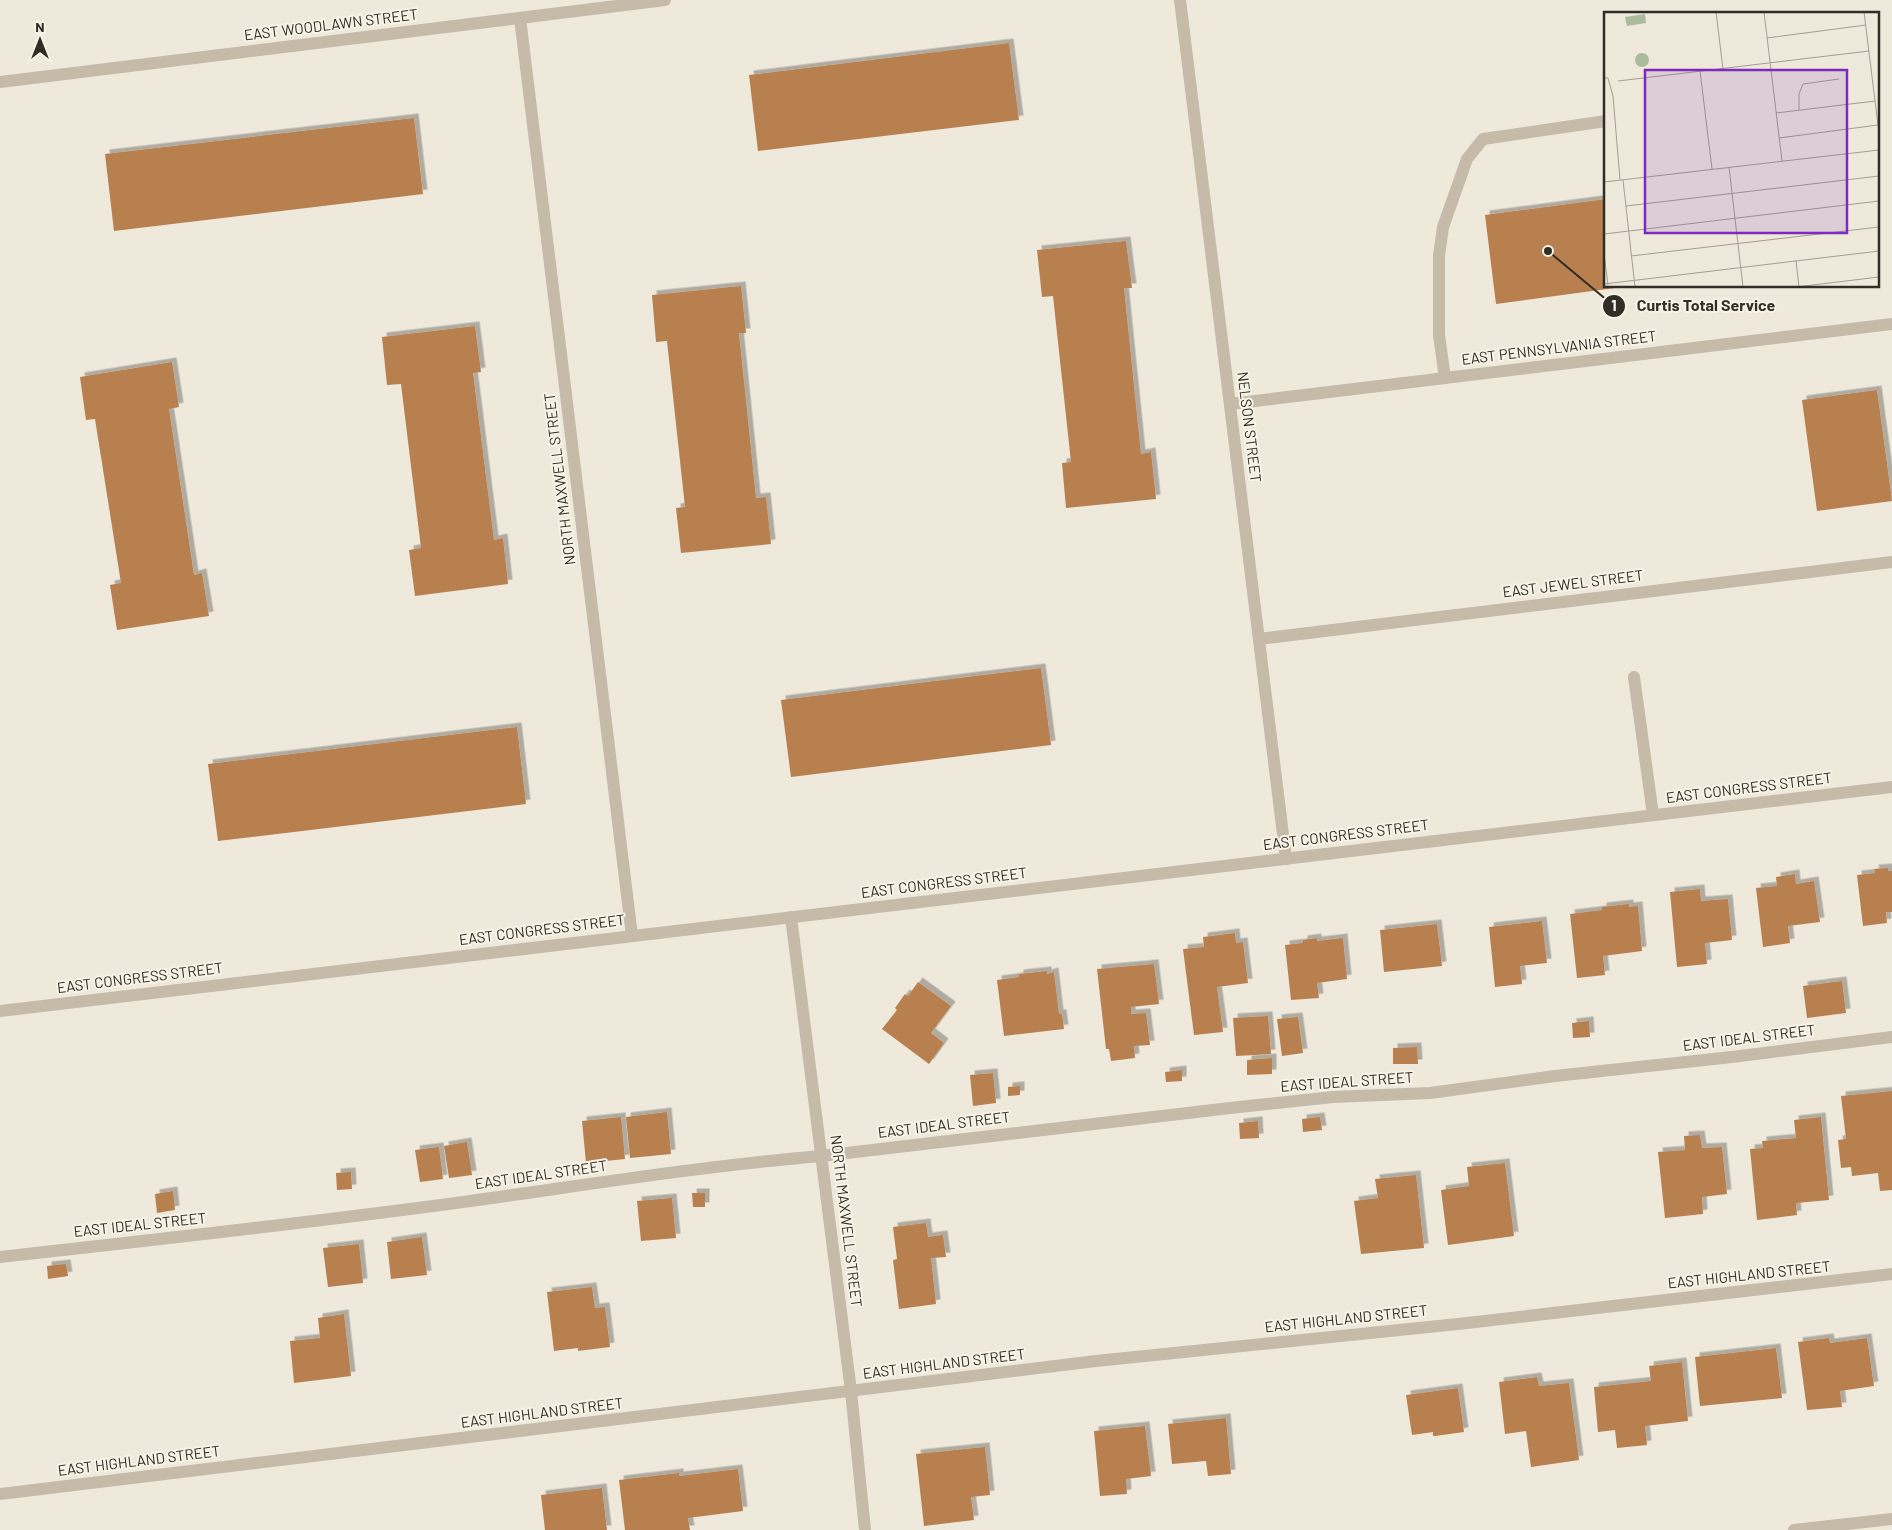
<svg xmlns="http://www.w3.org/2000/svg" width="1892" height="1530" viewBox="0 0 1892 1530" font-family="Barlow,sans-serif">
	<defs>
		<filter id="shadow"><feDropShadow dx="4.5" dy="-4.5" stdDeviation="0" flood-color="#0004"/></filter>
	</defs>
	<rect width="100%" height="100%" fill="#eee9db"/>
	<g fill="#b87f4f" filter="url(#shadow)">
		<polygon points="1009,43 1019,120 758,151 749,75"/>
		<polygon points="414,118 423,194 114,231 105,154"/>
		<polygon points="1606,199 1606,286 1622,287 1496,304 1485,215"/>
		<polygon points="1126,241 1132,288 1124,288 1141,454 1151,452 1156,499 1066,508 1062,463 1071,462 1053,296 1042,297 1037,250"/>
		<polygon points="741,286 746,333 739,333 756,498 766,497 771,544 681,553 676,508 685,507 667,341 656,342 652,295"/>
		<polygon points="475,326 481,372 473,373 494,540 503,538 508,584 415,596 409,550 421,548 401,384 387,385 382,337"/>
		<polygon points="172,362 179,407 169,409 194,575 202,573 209,616 117,630 110,585 121,583 95,419 86,420 80,377"/>
		<polygon points="1877,390 1892,501 1817,511 1802,400"/>
		<polygon points="1041,668 1051,745 791,777 781,700"/>
		<polygon points="517,727 526,804 218,841 208,764"/>
		<polygon points="1888,868 1888,871 1892,871 1892,912 1886,912 1887,923 1863,926 1857,875 1875,873 1874,869"/>
		<polygon points="1795,874 1796,884 1814,881 1820,922 1788,926 1790,943 1763,947 1756,888 1777,886 1776,877"/>
		<polygon points="1700,889 1701,901 1728,899 1732,940 1705,943 1707,964 1677,967 1670,892"/>
		<polygon points="1629,904 1629,907 1638,906 1642,951 1603,956 1605,975 1577,978 1570,914 1602,910 1602,907"/>
		<polygon points="1542,921 1547,963 1520,966 1522,984 1495,987 1489,927"/>
		<polygon points="1437,924 1442,966 1384,972 1380,930"/>
		<polygon points="1235,933 1236,943 1243,942 1248,983 1217,987 1223,1032 1194,1035 1183,949 1204,947 1203,937"/>
		<polygon points="1317,938 1317,941 1343,938 1347,979 1317,983 1319,998 1291,1000 1285,945 1303,943 1303,940"/>
		<polygon points="1154,964 1159,1004 1131,1007 1131,1014 1146,1013 1150,1045 1134,1046 1135,1058 1111,1061 1109,1049 1106,1049 1097,969"/>
		<polygon points="1047,971 1047,974 1054,972 1059,1014 1062,1014 1064,1029 1004,1036 997,980 1019,977 1019,974"/>
		<polygon points="1842,981 1846,1013 1807,1018 1803,986"/>
		<polygon points="918,982 951,1006 931,1033 944,1043 929,1064 882,1029 897,1010 895,1008 905,994 908,996"/>
		<polygon points="1268,1016 1271,1054 1236,1056 1233,1018"/>
		<polygon points="1298,1017 1303,1053 1282,1056 1277,1019"/>
		<polygon points="1589,1021 1590,1037 1573,1038 1572,1023"/>
		<polygon points="1417,1047 1418,1064 1393,1064 1393,1048"/>
		<polygon points="1272,1058 1272,1074 1247,1075 1247,1060"/>
		<polygon points="1182,1070 1182,1081 1166,1082 1165,1072"/>
		<polygon points="993,1073 996,1103 973,1106 970,1075"/>
		<polygon points="1020,1086 1020,1095 1008,1096 1008,1087"/>
		<polygon points="1892,1091 1892,1190 1880,1191 1878,1173 1852,1176 1851,1167 1841,1168 1838,1140 1846,1139 1841,1096"/>
		<polygon points="667,1112 671,1154 630,1158 626,1117"/>
		<polygon points="621,1117 625,1159 586,1163 582,1121"/>
		<polygon points="1320,1117 1322,1130 1303,1132 1302,1119"/>
		<polygon points="1821,1117 1829,1200 1796,1203 1797,1215 1757,1220 1750,1149 1763,1148 1762,1141 1796,1138 1794,1120"/>
		<polygon points="1258,1121 1259,1138 1240,1139 1239,1123"/>
		<polygon points="1700,1135 1702,1148 1722,1147 1727,1194 1702,1197 1703,1214 1665,1218 1658,1152 1685,1150 1684,1136"/>
		<polygon points="467,1142 472,1175 449,1178 444,1146"/>
		<polygon points="439,1147 443,1179 420,1182 415,1150"/>
		<polygon points="1505,1163 1514,1236 1448,1245 1441,1190 1469,1186 1467,1167"/>
		<polygon points="351,1172 352,1189 337,1190 336,1173"/>
		<polygon points="1416,1175 1424,1248 1361,1254 1354,1201 1378,1198 1375,1179"/>
		<polygon points="173,1191 175,1210 157,1213 155,1194"/>
		<polygon points="692,1193 705,1193 705,1207 693,1207"/>
		<polygon points="672,1198 676,1238 641,1241 637,1201"/>
		<polygon points="926,1223 928,1237 943,1235 946,1257 931,1258 936,1304 899,1309 893,1260 897,1259 893,1227"/>
		<polygon points="422,1237 427,1275 391,1279 387,1242"/>
		<polygon points="359,1244 363,1283 328,1287 323,1248"/>
		<polygon points="66,1264 68,1276 48,1279 47,1266"/>
		<polygon points="592,1287 595,1308 605,1307 610,1347 578,1351 578,1348 554,1351 547,1292"/>
		<polygon points="344,1314 351,1376 294,1383 290,1341 320,1338 318,1318"/>
		<polygon points="1829,1338 1830,1343 1867,1338 1874,1386 1840,1391 1842,1407 1807,1410 1798,1342"/>
		<polygon points="1776,1348 1782,1398 1700,1406 1695,1357"/>
		<polygon points="1682,1362 1688,1421 1645,1426 1647,1445 1617,1448 1615,1430 1598,1432 1594,1387 1651,1381 1649,1366"/>
		<polygon points="1537,1377 1539,1386 1569,1383 1579,1460 1531,1467 1526,1431 1505,1434 1499,1382"/>
		<polygon points="1458,1388 1464,1432 1435,1436 1433,1436 1433,1432 1412,1435 1406,1395"/>
		<polygon points="1226,1418 1231,1474 1208,1476 1206,1461 1172,1464 1168,1424"/>
		<polygon points="1145,1426 1151,1476 1126,1479 1127,1494 1100,1496 1094,1431"/>
		<polygon points="985,1447 990,1495 971,1497 974,1520 924,1526 916,1454"/>
		<polygon points="738,1469 743,1511 688,1518 690,1530 625,1530 619,1480 679,1473 679,1476"/>
		<polygon points="602,1488 607,1530 545,1530 541,1495"/>
	</g>
	<g fill="none" stroke-linecap="round" stroke-linejoin="round">
		<g stroke="#c5bba8" stroke-width="12">
			<polyline points="1445,378 1439,335 1439,256 1443,227 1467,159 1483,139 1606,121"/>
			<polyline points="1259,639 1892,562"/>
			<polyline points="1634,677 1653,815"/>
			<path d="M0,1257c145,-16 289,-32 433,-51 129,-17 258,-39 388,-50l409,-48 103,-11 97,-4 125,-17 177,-19 160,-20"/>
			<polyline points="1794,1530 1892,1519"/>
		</g>
		<g stroke="#c5bba8" stroke-width="12">
			<polyline points="1180,0 1286,859"/>
			<polyline points="520,18 632,936"/>
			<polyline points="0,82 665,0"/>
			<polyline points="1230,404 1892,324"/>
			<polyline points="791,917 851,1391 865,1530"/>
			<polyline points="0,1011 1892,787"/>
			<polyline points="0,1494 1096,1361 1458,1324 1892,1274"/>
		</g>
	</g>
	<g text-anchor="middle" stroke-width="4" stroke-linejoin="round" paint-order="stroke">
		<g font-size="15" fill="#332d27" stroke="#f7f3e6">
			<text transform="translate(331 25) rotate(-7)" y="5">EAST WOODLAWN STREET</text>
			<text transform="translate(1559 348) rotate(-7)" y="5">EAST PENNSYLVANIA STREET</text>
			<text transform="translate(1249 427) rotate(83)" y="5">NELSON STREET</text>
			<text transform="translate(560 479) rotate(-97)" y="5">NORTH MAXWELL STREET</text>
			<text transform="translate(1573 584) rotate(-7)" y="5">EAST JEWEL STREET</text>
			<text transform="translate(1749 788) rotate(-7)" y="5">EAST CONGRESS STREET</text>
			<text transform="translate(1346 835) rotate(-7)" y="5">EAST CONGRESS STREET</text>
			<text transform="translate(944 883) rotate(-7)" y="5">EAST CONGRESS STREET</text>
			<text transform="translate(542 930) rotate(-7)" y="5">EAST CONGRESS STREET</text>
			<text transform="translate(140 978) rotate(-7)" y="5">EAST CONGRESS STREET</text>
			<text transform="translate(1749 1038) rotate(-7)" y="5">EAST IDEAL STREET</text>
			<text transform="translate(1347 1082) rotate(-4)" y="5">EAST IDEAL STREET</text>
			<text transform="translate(944 1125) rotate(-7)" y="5">EAST IDEAL STREET</text>
			<text transform="translate(541 1175) rotate(-8)" y="5">EAST IDEAL STREET</text>
			<text transform="translate(846 1221) rotate(83)" y="5">NORTH MAXWELL STREET</text>
			<text transform="translate(140 1225) rotate(-6)" y="5">EAST IDEAL STREET</text>
			<text transform="translate(1749 1275) rotate(-6)" y="5">EAST HIGHLAND STREET</text>
			<text transform="translate(1346 1319) rotate(-6)" y="5">EAST HIGHLAND STREET</text>
			<text transform="translate(944 1364) rotate(-7)" y="5">EAST HIGHLAND STREET</text>
			<text transform="translate(542 1413) rotate(-7)" y="5">EAST HIGHLAND STREET</text>
			<text transform="translate(139 1461) rotate(-7)" y="5">EAST HIGHLAND STREET</text>
		</g>
	</g>
	<g transform="translate(1604 12)">
		<rect width="275" height="275" fill="#eee9db"/>
		<path d="M41,2l1,9 -19,3 -2,-9zM31 48a7 7 0 1 1 14 0a7 7 0 1 1-14 0Z" fill="#abbc9d"/>
		<path fill="none" stroke="#a39e93" stroke-width="1" d="M112,0l7,57M160,0l18,149M260,0l15,121M163,26l99,-13M96,59l12,98M0,66h4l5,18 7,84M14,69l251,-30M195,98v-16l4,-10 36,-5M172,101l99,-12M175,126l99,-13M125,155l14,120M19,168l12,107M0,170l275,-32M22,194l253,-30M0,222l275,-33M0,242l4,31M27,244l248,-29M192,249l3,26M0,272l275,-33M192,275l83,-10"/>
		<path fill="#7b2cbf" fill-opacity="0.15" stroke="#7b2cbf" stroke-width="2.5" d="M41,58h202v163h-202z"/>
		<rect width="275" height="275" fill="none" stroke="#332d27" stroke-width="2.5"/>
	</g>
	<path fill="none" stroke="#332d27" stroke-width="2" d="M1548 251L1614 306"/>
	<g fill="#332d27" stroke="#f7f3e6" stroke-width="2">
		<circle cx="1548" cy="251" r="5"/>
		<circle cx="1614" cy="306" r="12"/>
	</g>
	<g font-size="15" text-anchor="middle" font-weight="bold" fill="#fff">
		<text x="1614" y="311">1</text>
	</g>
	<g font-size="16" text-anchor="middle" font-weight="bold" fill="#332d27" stroke="#f7f3e6" stroke-width="4" stroke-linejoin="round" paint-order="stroke">
		<text x="1706" y="311">Curtis Total Service</text>
	</g>
	<g transform="translate(40 40)" stroke="#f7f3e6" stroke-width="4" paint-order="stroke">
	<path d="M0-4L9 19L0 12L-9 19Z" fill="#332d27"/>
	<text y="-8" font-size="14" font-weight="bold" text-anchor="middle" fill="#332d27">N</text>
	</g>
</svg>
